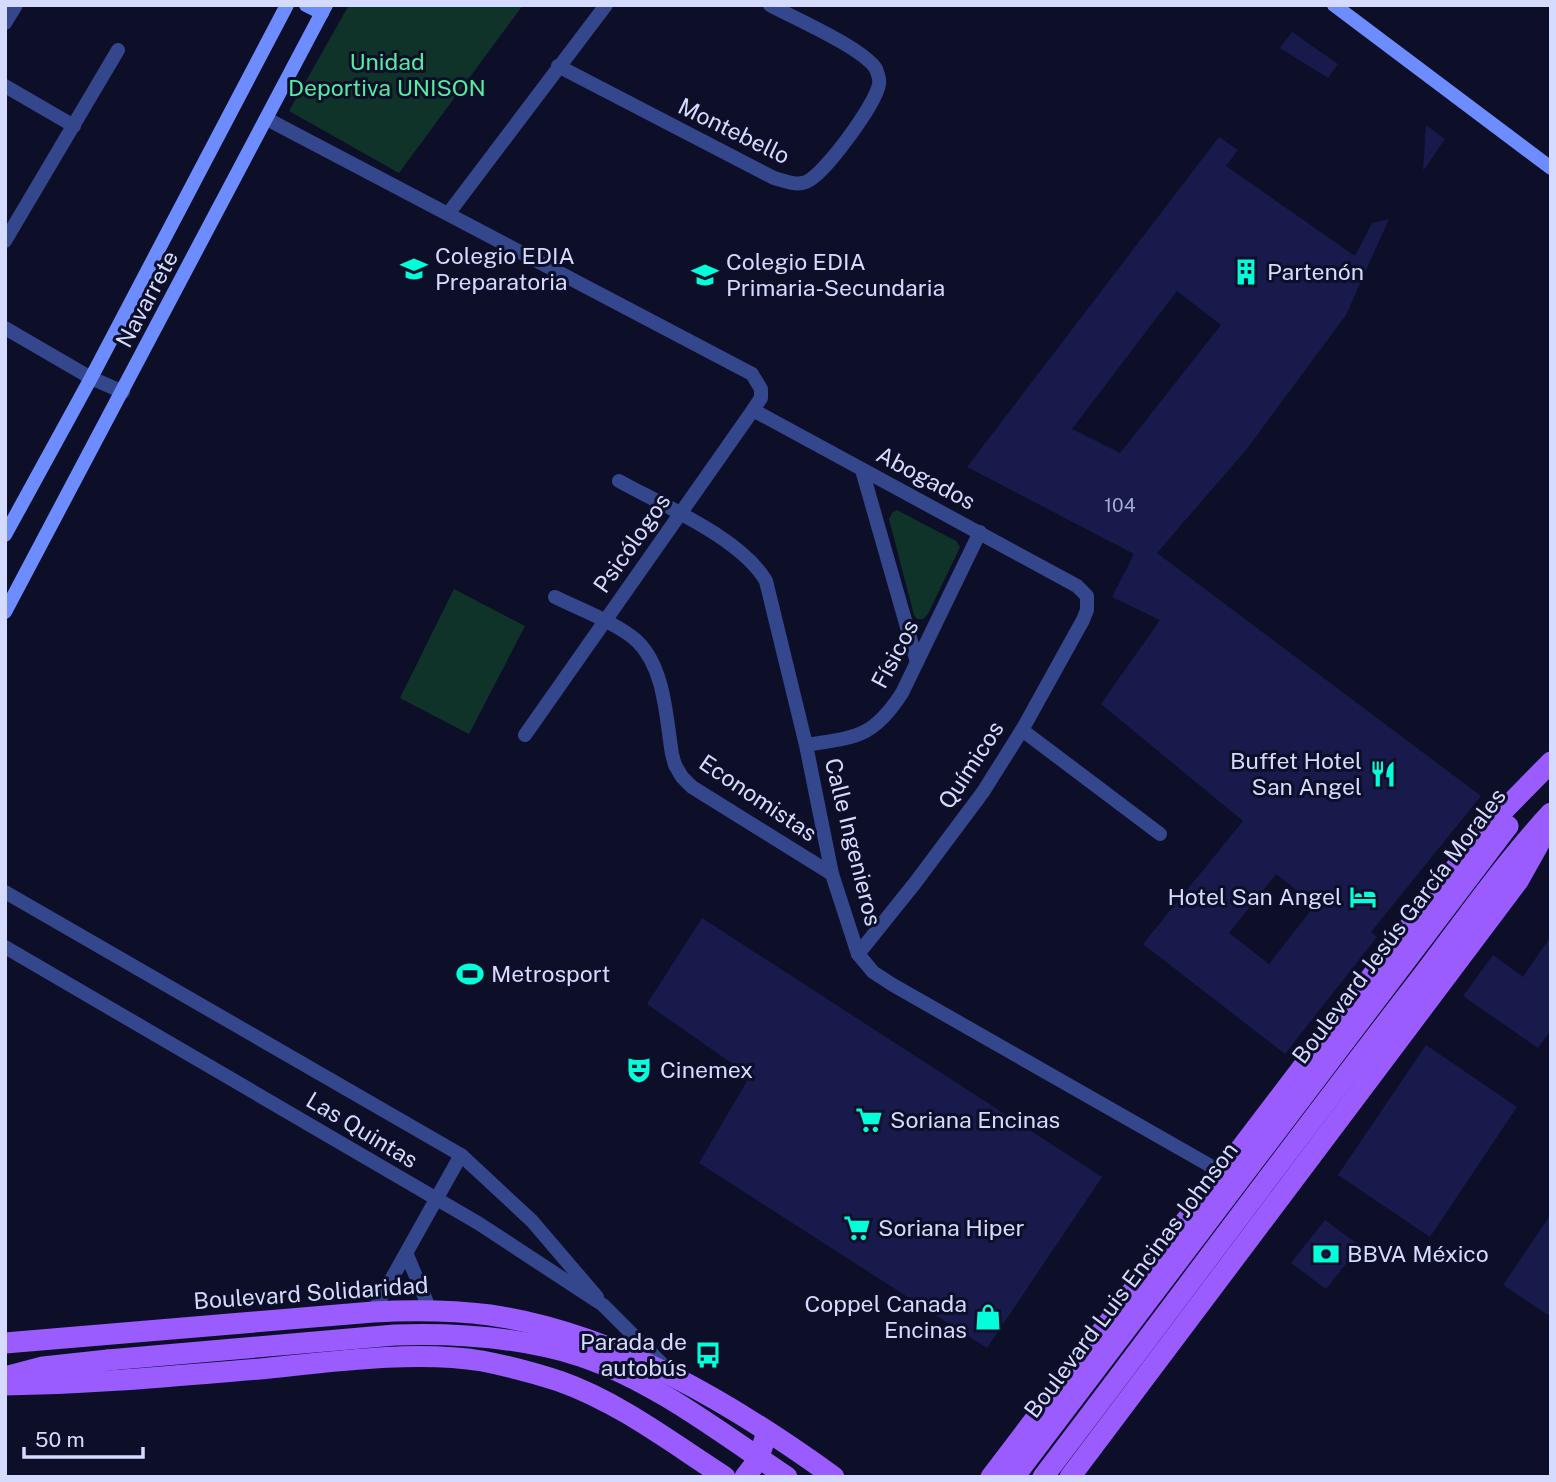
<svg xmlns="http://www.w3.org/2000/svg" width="1556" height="1482" viewBox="0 0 1556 1482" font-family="'Public Sans',sans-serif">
	<rect width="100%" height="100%" fill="#0d0f28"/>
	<g fill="#103329">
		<polygon points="349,5 523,5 399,173 289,111"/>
		<polygon points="897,510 956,541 960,547 928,614 923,619 917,619 914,615 889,519 892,513"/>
		<polygon points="454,589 525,626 469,734 400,698"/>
	</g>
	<g fill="#171a4b" fill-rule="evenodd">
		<polygon points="1292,32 1338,64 1328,78 1280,48"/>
		<polygon points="1426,125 1445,139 1423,171"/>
		<path d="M1219,137l19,13 -12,16 129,90 17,-33 17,-4 -43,96 -100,135 -89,103 324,243 -110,136 6,5 -92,117 -142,-110 100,-123 -142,-117 59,-84 -48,-23 22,-43 -167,-87zM1177,291l44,34 -101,128 -48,-24zM1276,874l39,31 -46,59 -40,-31z"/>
		<polygon points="702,918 1102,1177 987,1348 699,1163 750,1076 647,1004"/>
		<polygon points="1551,936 1551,1030 1538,1048 1463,996 1493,955 1523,977"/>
		<polygon points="1426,1045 1517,1107 1430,1237 1338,1175"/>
		<polygon points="1551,1214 1551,1317 1503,1285"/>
		<polygon points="1325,1220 1360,1246 1326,1289 1291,1263"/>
	</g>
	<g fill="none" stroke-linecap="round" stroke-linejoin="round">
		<g stroke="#34468c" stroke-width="14">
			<polyline points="5,23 16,5"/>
			<path d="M558,66l216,112c11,3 21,8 32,4 18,-7 70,-78 73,-98 1,-5 -1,-10 -3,-15 -13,-21 -82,-51 -106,-64"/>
			<polyline points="5,86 74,126"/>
			<polyline points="267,119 752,374 761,389 761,398 753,410 525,735"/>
			<polyline points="448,214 606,5"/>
			<polyline points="5,241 118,50"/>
			<polyline points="5,328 91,378 123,392"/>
			<polyline points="753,410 1077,586 1087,596 1087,610 1083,620 1022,730 983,792 915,883 858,954"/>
			<polyline points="862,470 917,662"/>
			<path d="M619,481c43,24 122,57 147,100l40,164 26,129 26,80 15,18 20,13 330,188"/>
			<path d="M555,597c24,12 62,26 82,44 28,27 29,77 35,113l3,11 7,12 10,10 140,87"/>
			<polyline points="1022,730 1160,834"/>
			<path d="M806,745c50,-8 67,-7 96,-52l78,-161"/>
			<polyline points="5,892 461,1155 532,1221 597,1297"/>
			<polyline points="5,947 478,1223 603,1305 667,1369"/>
			<polyline points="407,1255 430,1310"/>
			<polyline points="373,1312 461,1155"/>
		</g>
		<g stroke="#6c8cff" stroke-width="14">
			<polyline points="306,5 322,13"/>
			<polyline points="1334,5 1551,168"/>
			<polyline points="5,535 91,378 287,5"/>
			<polyline points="5,612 326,5"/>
		</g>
		<g stroke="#9a5cff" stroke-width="21">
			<path d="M5,1343l368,-31c39,-2 78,-2 117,3 125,18 243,89 344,162"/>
			<polyline points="5,1377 43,1367 108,1360"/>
			<path d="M5,1385c86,-1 170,-9 255,-16 69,-7 154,-19 222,-8 26,5 52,12 77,20 60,21 113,62 166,96"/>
			<polyline points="745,1477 758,1460 767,1432"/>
			<polyline points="991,1477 1438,889 1505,809 1551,762"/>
			<polyline points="1014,1477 1508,826"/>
			<path d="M1043,1477c122,-160 241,-322 364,-481 48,-61 91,-126 144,-183"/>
			<polyline points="1070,1477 1518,881 1546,831"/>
		</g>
		<path stroke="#9a5cff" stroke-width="21" d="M108,1360l287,-25c61,-2 126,2 185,21 75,25 141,77 207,121"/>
	</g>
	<defs>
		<g id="school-bare" transform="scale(2.1)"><path d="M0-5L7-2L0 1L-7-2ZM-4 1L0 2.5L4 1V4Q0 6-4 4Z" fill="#01ffda" stroke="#0d0f28" stroke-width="2.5" paint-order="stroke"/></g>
		<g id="building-bare" transform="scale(2.1)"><path d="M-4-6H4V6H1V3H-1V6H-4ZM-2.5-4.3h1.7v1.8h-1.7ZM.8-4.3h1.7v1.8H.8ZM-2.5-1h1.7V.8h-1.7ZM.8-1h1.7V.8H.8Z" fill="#01ffda" stroke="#0d0f28" stroke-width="2.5" paint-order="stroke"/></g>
		<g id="restaurant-bare" transform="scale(2.1)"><path d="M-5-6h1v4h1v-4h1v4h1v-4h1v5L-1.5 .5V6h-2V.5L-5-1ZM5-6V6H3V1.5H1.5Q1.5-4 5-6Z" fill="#01ffda" stroke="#0d0f28" stroke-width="2.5" paint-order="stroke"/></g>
		<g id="hotel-bare" transform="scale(2.1)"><path d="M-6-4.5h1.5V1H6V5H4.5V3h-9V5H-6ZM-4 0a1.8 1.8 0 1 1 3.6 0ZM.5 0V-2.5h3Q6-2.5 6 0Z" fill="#01ffda" stroke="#0d0f28" stroke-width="2.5" paint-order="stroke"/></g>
		<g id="stadium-bare" transform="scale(2.1)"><path d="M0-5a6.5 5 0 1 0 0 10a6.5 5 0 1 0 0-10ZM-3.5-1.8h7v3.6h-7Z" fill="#01ffda" stroke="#0d0f28" stroke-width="2.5" paint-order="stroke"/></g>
		<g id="theatre-bare" transform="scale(2.1)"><path d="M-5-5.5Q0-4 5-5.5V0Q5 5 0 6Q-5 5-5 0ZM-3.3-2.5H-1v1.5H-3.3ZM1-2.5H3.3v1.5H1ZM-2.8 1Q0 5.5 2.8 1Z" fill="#01ffda" stroke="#0d0f28" stroke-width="2.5" paint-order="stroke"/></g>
		<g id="supermarket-bare" transform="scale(2.1)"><path d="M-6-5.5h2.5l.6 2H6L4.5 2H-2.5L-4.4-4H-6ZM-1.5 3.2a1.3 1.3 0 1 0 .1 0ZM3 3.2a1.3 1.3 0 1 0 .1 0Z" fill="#01ffda" stroke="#0d0f28" stroke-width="2.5" paint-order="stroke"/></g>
		<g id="bank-bare" transform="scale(2.1)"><path d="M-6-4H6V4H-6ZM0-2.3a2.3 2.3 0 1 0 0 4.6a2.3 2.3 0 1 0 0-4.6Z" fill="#01ffda" stroke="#0d0f28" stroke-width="2.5" paint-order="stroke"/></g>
		<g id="shop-bare" transform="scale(2.1)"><path d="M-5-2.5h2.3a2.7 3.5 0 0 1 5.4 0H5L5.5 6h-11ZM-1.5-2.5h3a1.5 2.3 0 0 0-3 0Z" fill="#01ffda" stroke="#0d0f28" stroke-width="2.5" paint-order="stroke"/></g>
		<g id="bus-bare" transform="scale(2.1)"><path d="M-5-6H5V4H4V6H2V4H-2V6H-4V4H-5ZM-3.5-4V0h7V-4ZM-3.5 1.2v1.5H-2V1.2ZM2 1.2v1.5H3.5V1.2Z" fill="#01ffda" stroke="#0d0f28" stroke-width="2.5" paint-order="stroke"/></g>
	</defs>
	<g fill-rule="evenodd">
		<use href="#school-bare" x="414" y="269"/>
		<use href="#building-bare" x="1246" y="272"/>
		<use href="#school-bare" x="705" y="275"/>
		<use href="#restaurant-bare" x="1383" y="774"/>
		<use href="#hotel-bare" x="1363" y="897"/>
		<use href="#stadium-bare" x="470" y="974"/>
		<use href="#theatre-bare" x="639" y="1070"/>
		<use href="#supermarket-bare" x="869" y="1120"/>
		<use href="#supermarket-bare" x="857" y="1228"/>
		<use href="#bank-bare" x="1326" y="1254"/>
		<use href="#shop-bare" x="988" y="1317"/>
		<use href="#bus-bare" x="708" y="1355"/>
	</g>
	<g text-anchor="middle" stroke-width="6" stroke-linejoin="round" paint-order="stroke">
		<g font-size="19" fill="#a6aad2">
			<text x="1120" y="512">104</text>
		</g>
		<g font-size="23" fill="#55eba0" stroke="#0d0f28">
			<text x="387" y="70">Unidad<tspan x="387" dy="26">Deportiva UNISON</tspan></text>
		</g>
		<g font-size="23" fill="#d5daff" stroke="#0d0f28">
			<text transform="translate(734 131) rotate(26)" y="8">Montebello</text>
			<text transform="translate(147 299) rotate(-62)" y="8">Navarrete</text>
			<text transform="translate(926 478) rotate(28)" y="8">Abogados</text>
			<text transform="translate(632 543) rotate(-55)" y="8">Psicólogos</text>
			<text transform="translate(895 654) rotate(-62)" y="8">Físicos</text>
			<text transform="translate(971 765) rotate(-57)" y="8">Químicos</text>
			<text transform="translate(758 798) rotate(34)" y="8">Economistas</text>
			<text transform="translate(853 842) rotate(76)" y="8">Calle Ingenieros</text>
			<text transform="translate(1399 926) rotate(-53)" y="8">Boulevard Jesús García Morales</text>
			<text transform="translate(362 1130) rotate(31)" y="8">Las Quintas</text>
			<text transform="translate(1131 1280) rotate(-53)" y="8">Boulevard Luis Encinas Johnson</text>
			<text transform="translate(311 1293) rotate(-4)" y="8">Boulevard Solidaridad</text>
		</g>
		<g font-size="23" fill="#d5daff" stroke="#0d0f28" text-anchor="start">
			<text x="435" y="264">Colegio EDIA<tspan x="435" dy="26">Preparatoria</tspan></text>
			<text x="726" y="270">Colegio EDIA<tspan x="726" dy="26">Primaria-Secundaria</tspan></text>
			<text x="1267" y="280">Partenón</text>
			<text x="1362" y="769" text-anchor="end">Buffet Hotel<tspan x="1362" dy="26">San Angel</tspan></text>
			<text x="1342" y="905" text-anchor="end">Hotel San Angel</text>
			<text x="491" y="982">Metrosport</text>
			<text x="660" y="1078">Cinemex</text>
			<text x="890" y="1128">Soriana Encinas</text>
			<text x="878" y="1236">Soriana Hiper</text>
			<text x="1347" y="1262">BBVA México</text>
			<text x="967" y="1312" text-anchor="end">Coppel Canada<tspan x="967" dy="26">Encinas</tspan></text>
			<text x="687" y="1350" text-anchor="end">Parada de<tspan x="687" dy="26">autobús</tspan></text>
		</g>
	</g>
	<rect width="1556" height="1482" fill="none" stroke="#d5daff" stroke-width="14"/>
	<path d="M24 1447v10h119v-10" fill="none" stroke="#d5daff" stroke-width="3.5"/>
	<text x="35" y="1447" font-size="21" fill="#d5daff" stroke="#0d0f28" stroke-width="5" paint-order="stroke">50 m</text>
</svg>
